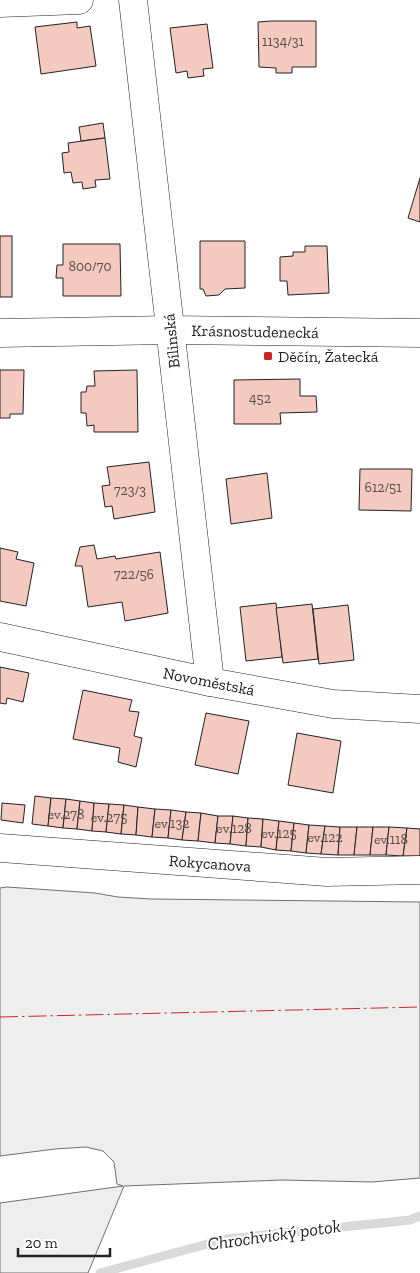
<svg xmlns="http://www.w3.org/2000/svg" width="420" height="1273" viewBox="0 0 420 1273" font-family="'Zilla Slab',serif">
	<rect width="100%" height="100%" fill="#fff"/>
	<polygon fill="#eee" stroke="#6f6f6f" points="7,887 95,893 118,897 151,899 420,902 420,1178 372,1182 282,1180 124,1186 88,1273 0,1273 0,1203 123,1186 117,1184 114,1162 103,1151 86,1147 55,1149 0,1156 0,888"/>
	<g fill="none" stroke-linecap="round" stroke-linejoin="round">
		<polyline stroke="#d9d9d9" stroke-width="9" points="100,1273 226,1239 410,1220 420,1216"/>
	</g>
	<g fill="#f3c9c0" stroke="#222">
		<polygon points="271,21 316,21 316,67 292,67 292,73 276,73 276,68 259,67 258,22"/>
		<polygon points="77,22 77,28 90,26 96,66 41,74 35,27"/>
		<polygon points="207,24 213,68 203,69 204,76 188,78 187,71 176,73 170,28"/>
		<polygon points="103,123 105,138 81,141 79,127"/>
		<polygon points="105,138 110,179 95,180 96,187 83,189 82,182 73,183 71,172 64,173 62,153 69,152 68,143"/>
		<polygon points="420,178 420,222 408,218"/>
		<rect x="0" y="236" width="12" height="61"/>
		<polygon points="200,241 245,241 245,288 225,289 219,295 206,296 203,289 200,289"/>
		<polygon points="63,244 120,244 121,296 63,296 63,278 56,278 57,265 63,265"/>
		<polygon points="305,246 327,246 329,293 288,295 287,281 280,281 280,257 293,256 293,252 305,252"/>
		<polygon points="0,370 24,370 23,414 10,414 10,418 0,418"/>
		<polygon points="137,370 138,432 94,432 94,425 87,426 86,413 81,413 81,392 86,392 87,386 95,386 94,371"/>
		<polygon points="300,379 300,396 316,396 317,412 280,413 281,424 234,424 234,380"/>
		<polygon points="149,462 155,512 114,519 112,506 105,507 102,486 110,485 107,467"/>
		<polygon points="360,469 412,469 411,511 359,510"/>
		<polygon points="267,473 272,518 231,524 226,479"/>
		<polygon points="94,545 97,559 115,556 116,559 160,552 168,613 125,621 122,602 88,607 82,566 75,566 80,547"/>
		<polygon points="0,548 18,552 16,559 34,563 26,606 0,601"/>
		<polygon points="276,603 282,657 246,661 240,607"/>
		<polygon points="312,604 318,659 283,663 276,608"/>
		<polygon points="348,605 354,660 319,664 313,609"/>
		<polygon points="0,667 29,673 23,702 7,698 6,704 0,703"/>
		<polygon points="83,690 132,700 129,711 139,712 134,736 142,738 136,767 118,762 120,748 73,739"/>
		<polygon points="206,713 249,721 238,774 195,765"/>
		<polygon points="297,733 341,741 333,793 288,785"/>
		<polygon points="35,796 51,798 48,826 32,824"/>
		<polygon points="51,798 66,799 63,828 48,826"/>
		<polygon points="66,799 80,801 77,829 63,828"/>
		<polygon points="80,801 94,803 92,831 77,829"/>
		<polygon points="2,803 25,805 23,823 1,820"/>
		<polygon points="94,803 109,804 106,832 92,831"/>
		<polygon points="109,804 124,805 121,834 106,832"/>
		<polygon points="124,805 138,807 136,835 121,834"/>
		<polygon points="138,807 155,809 152,837 136,835"/>
		<polygon points="155,809 171,810 168,838 152,837"/>
		<polygon points="171,810 186,812 182,840 168,838"/>
		<polygon points="186,812 201,813 198,841 182,840"/>
		<polygon points="201,813 218,816 215,843 198,841"/>
		<polygon points="218,816 233,816 230,844 215,843"/>
		<polygon points="233,816 248,818 246,846 230,844"/>
		<polygon points="248,818 263,819 261,847 246,846"/>
		<polygon points="263,819 279,821 276,850 261,847"/>
		<polygon points="279,821 294,823 291,851 276,850"/>
		<polygon points="294,823 309,825 306,853 291,851"/>
		<polygon points="309,825 325,826 321,854 306,853"/>
		<polygon points="325,826 340,827 338,855 321,854"/>
		<polygon points="340,827 357,827 354,855 338,855"/>
		<polygon points="357,827 373,827 370,855 354,855"/>
		<polygon points="373,827 389,827 386,855 370,855"/>
		<polygon points="389,827 407,828 403,856 386,855"/>
		<polygon points="407,828 420,829 420,856 403,856"/>
	</g>
	<g fill="none" stroke-linecap="round" stroke-linejoin="round">
		<g stroke="#222" stroke-width="29">
			<g id="street">
				<polyline points="133,0 210,682"/>
				<polyline points="0,3 79,0"/>
				<polyline points="0,333 170,330 420,333"/>
				<polyline points="0,637 210,682 333,704 420,709"/>
				<polyline points="0,848 327,872 420,870"/>
			</g>
		</g>
		<use href="#street" stroke="#fff" stroke-width="28"/>
		<polyline stroke="#c62828" stroke-width="1" stroke-dasharray="18 4 2.5 4" stroke-linecap="butt" points="0,1017 420,1007"/>
	</g>
	<rect fill="#c62828" stroke="#fff" stroke-width="2" x="263" y="351" width="10" height="10" rx="2.5"/>
	<g text-anchor="middle" stroke-width="4" stroke-linejoin="round" paint-order="stroke">
		<g font-size="14" fill="#564c4a">
			<text x="283" y="46">1134/31</text>
			<text x="90" y="271">800/70</text>
			<text x="260" y="403">452</text>
			<text x="383" y="492">612/51</text>
			<text x="130" y="495">723/3</text>
			<text x="134" y="579">722/56</text>
			<text x="66" y="819">ev.278</text>
			<text x="109" y="822">ev.275</text>
			<text x="172" y="828">ev.132</text>
			<text x="234" y="833">ev.128</text>
			<text x="279" y="838">ev.125</text>
			<text x="325" y="842">ev.122</text>
			<text x="391" y="844">ev.118</text>
		</g>
		<g font-size="16" fill="#222" stroke="#fff">
			<text transform="translate(255 331) rotate(1)" y="6">Krásnostudenecká</text>
			<text transform="translate(171 341) rotate(-96)" y="6">Bílinská</text>
			<text transform="translate(209 681) rotate(11)" y="6">Novoměstská</text>
			<text transform="translate(210 863) rotate(4)" y="6">Rokycanova</text>
		</g>
		<g font-size="16" fill="#222" stroke="#fff" text-anchor="start">
			<text x="278" y="362">Děčín, Žatecká</text>
		</g>
		<g font-size="18" font-style="italic" fill="#222" stroke="#fff">
			<text transform="translate(274 1235) rotate(-8)" y="6">Chrochvický potok</text>
		</g>
	</g>
	<path d="M18 1248v8h92v-8" fill="none" stroke="#222222" stroke-width="2.5"/>
	<text x="25" y="1248" font-size="15" fill="#222222" stroke="#ffffff" stroke-width="4" paint-order="stroke">20 m</text>
</svg>
